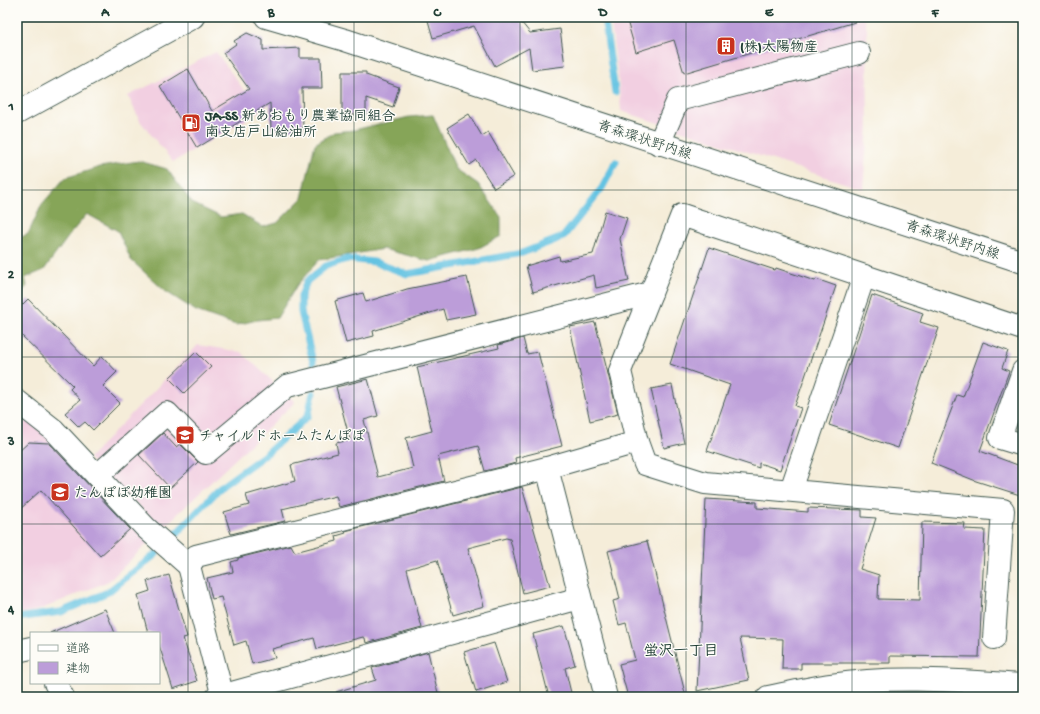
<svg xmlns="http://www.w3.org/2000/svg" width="1040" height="714" viewBox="0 0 1040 714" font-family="'Gochi Hand','Klee One',sans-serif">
	<rect width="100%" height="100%" fill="#fdfcf7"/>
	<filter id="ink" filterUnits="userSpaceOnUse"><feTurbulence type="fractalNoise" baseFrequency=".025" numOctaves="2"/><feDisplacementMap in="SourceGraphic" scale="8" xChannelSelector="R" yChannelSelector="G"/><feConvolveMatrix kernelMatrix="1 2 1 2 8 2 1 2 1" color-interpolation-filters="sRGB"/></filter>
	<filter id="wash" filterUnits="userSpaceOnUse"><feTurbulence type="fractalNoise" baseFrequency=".012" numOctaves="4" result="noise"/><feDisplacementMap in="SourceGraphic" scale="16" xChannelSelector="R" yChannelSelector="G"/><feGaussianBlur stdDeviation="0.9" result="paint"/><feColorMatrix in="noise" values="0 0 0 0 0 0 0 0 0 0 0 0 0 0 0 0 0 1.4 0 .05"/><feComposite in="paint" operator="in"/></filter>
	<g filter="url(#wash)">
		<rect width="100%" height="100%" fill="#f5edd9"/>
		<g fill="#f2cfe1">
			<polygon points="610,17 864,17 867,30 868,128 863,189 621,111 618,77"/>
			<polygon points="216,52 260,112 173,162 140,121 128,96"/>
			<polygon points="198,345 241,352 295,402 162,529 89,458"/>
			<polygon points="25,418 56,440 148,543 109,581 39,610 17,614 17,442 21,437"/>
		</g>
		<polygon fill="#86a558" stroke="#527146" points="433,115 456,169 478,184 501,217 501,236 479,248 429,261 383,249 319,260 297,285 277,318 257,320 236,325 196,311 165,291 131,260 118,231 87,214 71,233 44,270 25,278 27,286 19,296 17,295 17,239 28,234 42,204 65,178 100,167 139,161 167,169 192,203 221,217 242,214 263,227 277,223 302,198 315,144 334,132 354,130 409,117"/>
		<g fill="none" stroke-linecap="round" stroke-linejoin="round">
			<g stroke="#64c3e2" stroke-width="7">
				<polyline points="604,17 615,92"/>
				<polyline points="313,362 301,312 301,296 307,281 326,266 347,259 374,262 407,274 522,253 563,237 602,188 616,162"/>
				<polyline points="173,537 222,486 266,454 308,416 313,393"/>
				<polyline points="17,618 61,612 108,592 156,554"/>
			</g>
		</g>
		<g id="blocks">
			<g fill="#bc9dd9">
				<polygon points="427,17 517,17 530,33 560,29 565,66 532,70 529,48 495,66 474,26 433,38"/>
				<polygon points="626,17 854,17 855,22 684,73 674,40 636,52"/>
				<polygon points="247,33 263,40 263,50 300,48 300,58 321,58 322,88 302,88 303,130 271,130 270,103 197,148 160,86 188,69 212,111 249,89 223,53 236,44 234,41"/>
				<polygon points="342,72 366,72 366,75 399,87 393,107 366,98 366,115 342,115"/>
				<polygon points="469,114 482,136 488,132 514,176 494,188 476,160 469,165 447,128"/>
				<polygon points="605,211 627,218 620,239 629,281 596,288 594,275 533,292 526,266 559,256 560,261 593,254"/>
				<polygon points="709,248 775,270 776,268 815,281 816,279 836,286 795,406 801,408 780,470 759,463 759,468 707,451 730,385 670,364"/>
				<polygon points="467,277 476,314 446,320 443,309 373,331 374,336 346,343 335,301 363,293 366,302 407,289"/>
				<polygon points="872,295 923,313 920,322 939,328 898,448 829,425"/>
				<polygon points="28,299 93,366 102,356 117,372 103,386 120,403 93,430 85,422 79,427 65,413 80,400 70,389 73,386 17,331 17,310"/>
				<polygon points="595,322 618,414 590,421 570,327"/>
				<polygon points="523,338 527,354 538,352 562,446 515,458 516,463 485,471 478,446 438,456 444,481 339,507 336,496 282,509 285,521 231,534 224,512 249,505 246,495 295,481 291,465 338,453 336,443 350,440 336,387 368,379 378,416 364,420 378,477 413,468 406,438 432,431 417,367 499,348 498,345"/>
				<polygon points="983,342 1008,351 1002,368 1009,371 980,451 1023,467 1023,496 976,481 931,463 957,395 963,397"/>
				<polygon points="196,352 211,367 184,393 169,378"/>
				<polygon points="672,385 684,443 664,448 651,389"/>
				<polygon points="163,433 176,447 180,444 198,462 170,488 139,455"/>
				<polygon points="29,442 49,443 130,529 100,556 41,490 17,512 17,453"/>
				<polygon points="522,487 550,586 523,593 510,539 506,538 468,548 484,606 453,615 437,560 407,569 422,628 366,643 365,638 363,637 317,649 314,638 272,649 275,658 252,664 246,641 234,645 221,597 212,599 207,578 233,572 231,562 238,560 238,558 291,545 295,552 337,541 336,536 346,533 345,531"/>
				<polygon points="706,499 757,502 757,508 808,512 808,508 862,510 862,517 876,518 860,569 879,575 878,599 920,600 922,522 965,523 964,529 985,530 979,657 890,656 890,663 801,663 801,669 782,669 783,639 740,638 749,680 697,691"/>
				<polygon points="647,541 686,697 628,697 619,664 635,660 626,623 619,625 613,601 620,599 608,551"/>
				<polygon points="169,575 187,637 183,638 197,681 173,689 159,645 159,633 148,633 138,595 150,591 147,581"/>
				<polygon points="105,609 115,633 50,633"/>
				<polygon points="564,626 575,665 565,668 572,697 549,697 533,634"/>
				<polygon points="494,643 507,682 476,692 464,652"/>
				<polygon points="428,652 439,697 337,697 336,692 376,680 372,668"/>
			</g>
		</g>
	</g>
	<g filter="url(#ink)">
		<use href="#blocks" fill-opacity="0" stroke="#3f574d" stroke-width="1"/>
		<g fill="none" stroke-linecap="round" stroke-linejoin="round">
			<g stroke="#3f574d" stroke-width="24">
				<g id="minor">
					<polyline points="17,113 193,17"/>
					<polyline points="659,144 678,100 859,53"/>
					<polyline points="1023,371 1000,438 1023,445"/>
					<polyline points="17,401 54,430 146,528 189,566"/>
					<polyline points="637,442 645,464 705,483 1003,510 994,638"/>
					<polyline points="547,468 606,697"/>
					<polyline points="97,476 167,413 206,453 287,386 651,293"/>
					<polyline points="791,490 864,276"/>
					<polyline points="17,651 31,648"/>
					<polyline points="55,683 63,697"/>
					<polyline points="217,697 580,598"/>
					<polyline points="223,697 189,566 196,556 547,468 637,442 620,371 682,215 1023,329"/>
					<path d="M768,697c21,-4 42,-9 63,-12 63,-10 129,-4 192,0"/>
				</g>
			</g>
			<g stroke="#3f574d" stroke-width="24">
				<polyline id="major" points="266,17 345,40 1023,262"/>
			</g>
			<use href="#minor" stroke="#fff" stroke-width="22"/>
			<use href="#major" stroke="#fff" stroke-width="22"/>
		</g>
	</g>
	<path fill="none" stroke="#1f3d34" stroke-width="1" stroke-opacity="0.55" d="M188,17v680M354,17v680M520,17v680M686,17v680M852,17v680M17,190h1006M17,357h1006M17,524h1006"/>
	<defs>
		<g id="building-square" transform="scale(1)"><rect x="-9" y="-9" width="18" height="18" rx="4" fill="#c8321e" stroke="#fdfcf7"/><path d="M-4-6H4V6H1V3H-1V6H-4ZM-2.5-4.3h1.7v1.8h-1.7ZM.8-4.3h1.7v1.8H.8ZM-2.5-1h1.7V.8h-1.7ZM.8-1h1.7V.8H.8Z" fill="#fff"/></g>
		<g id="fuel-square" transform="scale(1)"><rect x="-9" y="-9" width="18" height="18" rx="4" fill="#c8321e" stroke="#fdfcf7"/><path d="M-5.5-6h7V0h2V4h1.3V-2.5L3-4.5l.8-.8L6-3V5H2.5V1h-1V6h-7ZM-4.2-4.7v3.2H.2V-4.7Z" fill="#fff"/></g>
		<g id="school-square" transform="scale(1)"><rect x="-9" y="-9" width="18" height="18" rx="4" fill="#c8321e" stroke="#fdfcf7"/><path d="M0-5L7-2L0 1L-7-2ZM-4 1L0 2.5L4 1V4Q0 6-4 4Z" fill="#fff"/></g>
	</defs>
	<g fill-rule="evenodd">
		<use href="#building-square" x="726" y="46"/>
		<use href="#fuel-square" x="191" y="123"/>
		<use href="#school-square" x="185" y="435"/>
		<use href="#school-square" x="60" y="492"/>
	</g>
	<g text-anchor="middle" stroke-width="3" stroke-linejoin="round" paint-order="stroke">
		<g font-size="14" font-weight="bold" fill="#1f3d34" stroke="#fdfcf7" text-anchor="start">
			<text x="740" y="51">(株)太陽物産</text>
			<text x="205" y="120">JA-SS 新あおもり農業協同組合<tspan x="205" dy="16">南支店戸山給油所</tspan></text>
			<text x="199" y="440">チャイルドホームたんぽぽ</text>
			<text x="74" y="497">たんぽぽ幼稚園</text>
		</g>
		<g font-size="14" fill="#1f3d34" stroke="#fdfcf7">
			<text transform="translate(645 139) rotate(18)" y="5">青森環状野内線</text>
			<text transform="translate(953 239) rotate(18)" y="5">青森環状野内線</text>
		</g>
		<g font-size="15" font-weight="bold" fill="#1f3d34" stroke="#fdfcf7">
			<text x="681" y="655">蛍沢一丁目</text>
		</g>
	</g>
	<rect width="1040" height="714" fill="none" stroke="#fdfcf7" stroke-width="44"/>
	<rect x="30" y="632" width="130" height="52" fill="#fdfcf7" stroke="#a4b0a9"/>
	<rect x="38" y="645" width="20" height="6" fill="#ffffff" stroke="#a4b0a9"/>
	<text x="66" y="652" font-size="12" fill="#1f3d34">道路</text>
	<rect x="38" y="662" width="20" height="12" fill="#bc9dd9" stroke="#a4b0a9"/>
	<text x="66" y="672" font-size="12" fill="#1f3d34">建物</text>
	<rect x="22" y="22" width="996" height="670" fill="none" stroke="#1f3d34" stroke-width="1.5"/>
	<g font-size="13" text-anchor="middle" font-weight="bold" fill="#1f3d34">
		<text x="105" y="16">A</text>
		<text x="271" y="16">B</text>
		<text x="437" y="16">C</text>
		<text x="603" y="16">D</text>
		<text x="769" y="16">E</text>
		<text x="935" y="16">F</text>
		<text x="11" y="110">1</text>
		<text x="11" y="278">2</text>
		<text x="11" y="445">3</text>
		<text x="11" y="613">4</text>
	</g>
</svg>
